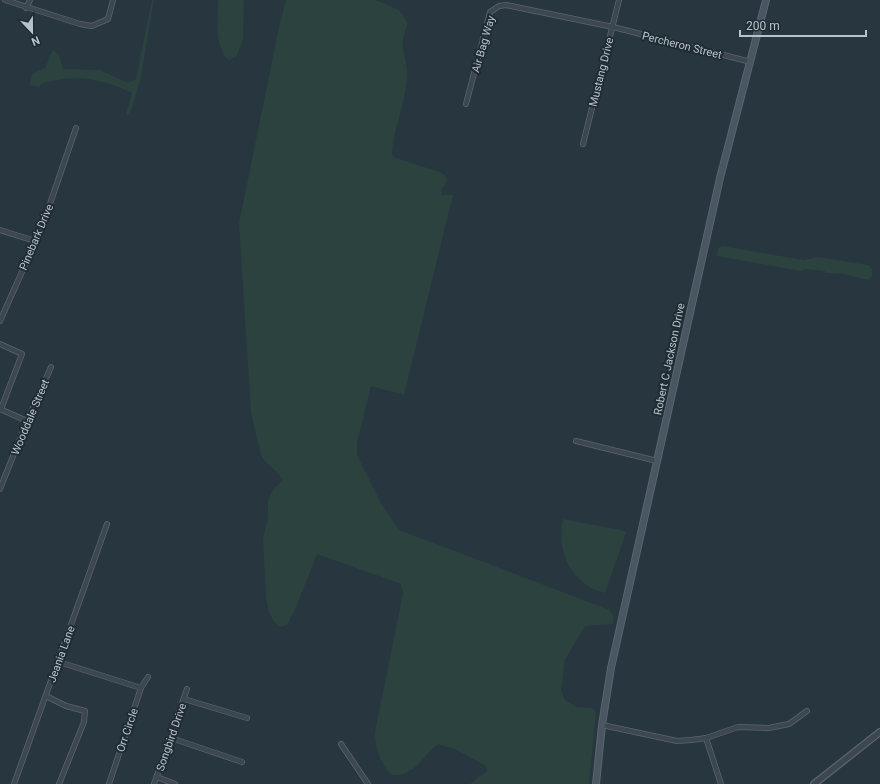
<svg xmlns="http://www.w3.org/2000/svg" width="880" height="784" viewBox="0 0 880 784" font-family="Roboto,sans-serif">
	<rect width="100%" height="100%" fill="#28363f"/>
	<g fill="#2b423f">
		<path d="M152,0h2l-14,81 -10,33 -4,1 6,-22c-25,-12 -52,-19 -79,-12 -6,1 -11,2 -14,6l-10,-2 4,-12 12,-5 8,-18 6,5 4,14 37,1 28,13 8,-4z"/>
		<path d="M218,0h26l-1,40 -7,17 -7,3c-15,-12 -11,-42 -11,-60z"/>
		<path d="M286,0h90l21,9 5,4 6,11c-12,26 1,32 -1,55 -2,26 -14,50 -15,76l4,3 44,14 6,4 1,6 -6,8 1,5h11l-49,200 -33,-9 -14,57v12l24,48 18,27 211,80 4,7 -1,7 -28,2 -20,34 -4,31 4,9 11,7 17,1 3,4 -7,72h-119l17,-13 -1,-5 -31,-17 -17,-5c-16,12 -24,34 -47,31 -11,-13 -16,-26 -16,-43l28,-139 -2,-9 -84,-30 -22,56 -8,15 -7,2 -6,-5 -5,-10 -3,-13 -3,-60 5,-22v-16l5,-11 10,-10c-6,-10 -17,-15 -22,-25l-10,-42 -12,-190 40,-196z"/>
		<polygon points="722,246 804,260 818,257 868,265 872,269 872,276 869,280 843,274 825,273 825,271 805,269 801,271 717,256 718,248"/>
		<path d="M563,519l62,12 1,2 -21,60c-34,-8 -49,-42 -42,-74z"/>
	</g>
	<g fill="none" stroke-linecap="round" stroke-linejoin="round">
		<g stroke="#5a656d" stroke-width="6">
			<g id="minor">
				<polyline points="5,0 80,24 92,26 108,19 113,0"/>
				<polyline points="26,8 30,0"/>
				<polyline points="466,104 490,12 499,6 506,5 613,27 751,62"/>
				<polyline points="583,144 619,0"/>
				<polyline points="0,230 35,241"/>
				<polyline points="0,321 42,227 76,128"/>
				<polyline points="0,344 22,354 1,409"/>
				<polyline points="0,409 27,421"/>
				<polyline points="576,441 657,461"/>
				<polyline points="0,489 27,421 51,367"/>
				<polyline points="59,662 141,688"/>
				<polyline points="46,696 66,706 85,711 84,722 59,784"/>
				<polyline points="184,699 247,718"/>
				<polyline points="602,725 677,741 691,740 706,738 738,727 769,728 789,724 807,711"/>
				<polyline points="171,738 242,762"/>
				<polyline points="706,738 721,784"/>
				<polyline points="341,744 368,784"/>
				<polyline points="157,777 175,784"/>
				<polyline points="14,784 107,524"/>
				<polyline points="109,784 141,688 148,677"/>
				<polyline points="154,784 187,689"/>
			</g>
		</g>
		<g stroke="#5a656d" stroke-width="8">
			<polyline id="tertiary" points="814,784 880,732"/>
		</g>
		<g stroke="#5a656d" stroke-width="8">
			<polyline id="secondary" points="596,784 602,725 611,668 720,178 766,0"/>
		</g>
		<use href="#minor" stroke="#3c474f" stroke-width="4.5"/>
		<use href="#tertiary" stroke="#3c474f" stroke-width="5.5"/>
		<use href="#secondary" stroke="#4a5762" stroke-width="6"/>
	</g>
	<g text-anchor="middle" stroke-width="4" stroke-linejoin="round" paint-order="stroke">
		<g font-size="11" fill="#b8c2ca" stroke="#202c34">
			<text transform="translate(483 44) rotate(-74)" y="4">Air Bag Way</text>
			<text transform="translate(682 45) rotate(14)" y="4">Percheron Street</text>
			<text transform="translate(601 72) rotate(-76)" y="4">Mustang Drive</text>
			<text transform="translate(36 237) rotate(-67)" y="4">Pinebark Drive</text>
			<text transform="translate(669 359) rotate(-78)" y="4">Robert C Jackson Drive</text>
			<text transform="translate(30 417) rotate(-67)" y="4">Wooddale Street</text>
			<text transform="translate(61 654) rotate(-70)" y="4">Jeania Lane</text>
			<text transform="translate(127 730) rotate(-71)" y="4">Orr Circle</text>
			<text transform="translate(171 737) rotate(-71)" y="4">Songbird Drive</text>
		</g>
	</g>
	<g transform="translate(32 32) rotate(158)" stroke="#202c34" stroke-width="3" paint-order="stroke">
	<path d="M0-3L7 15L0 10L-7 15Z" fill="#b8c2ca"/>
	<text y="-6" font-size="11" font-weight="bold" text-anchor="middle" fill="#b8c2ca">N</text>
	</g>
	<path d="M740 30v6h126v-6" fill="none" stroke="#b8c2ca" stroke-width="2"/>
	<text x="746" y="30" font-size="12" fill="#b8c2ca" stroke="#202c34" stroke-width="3" paint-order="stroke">200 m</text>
</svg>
